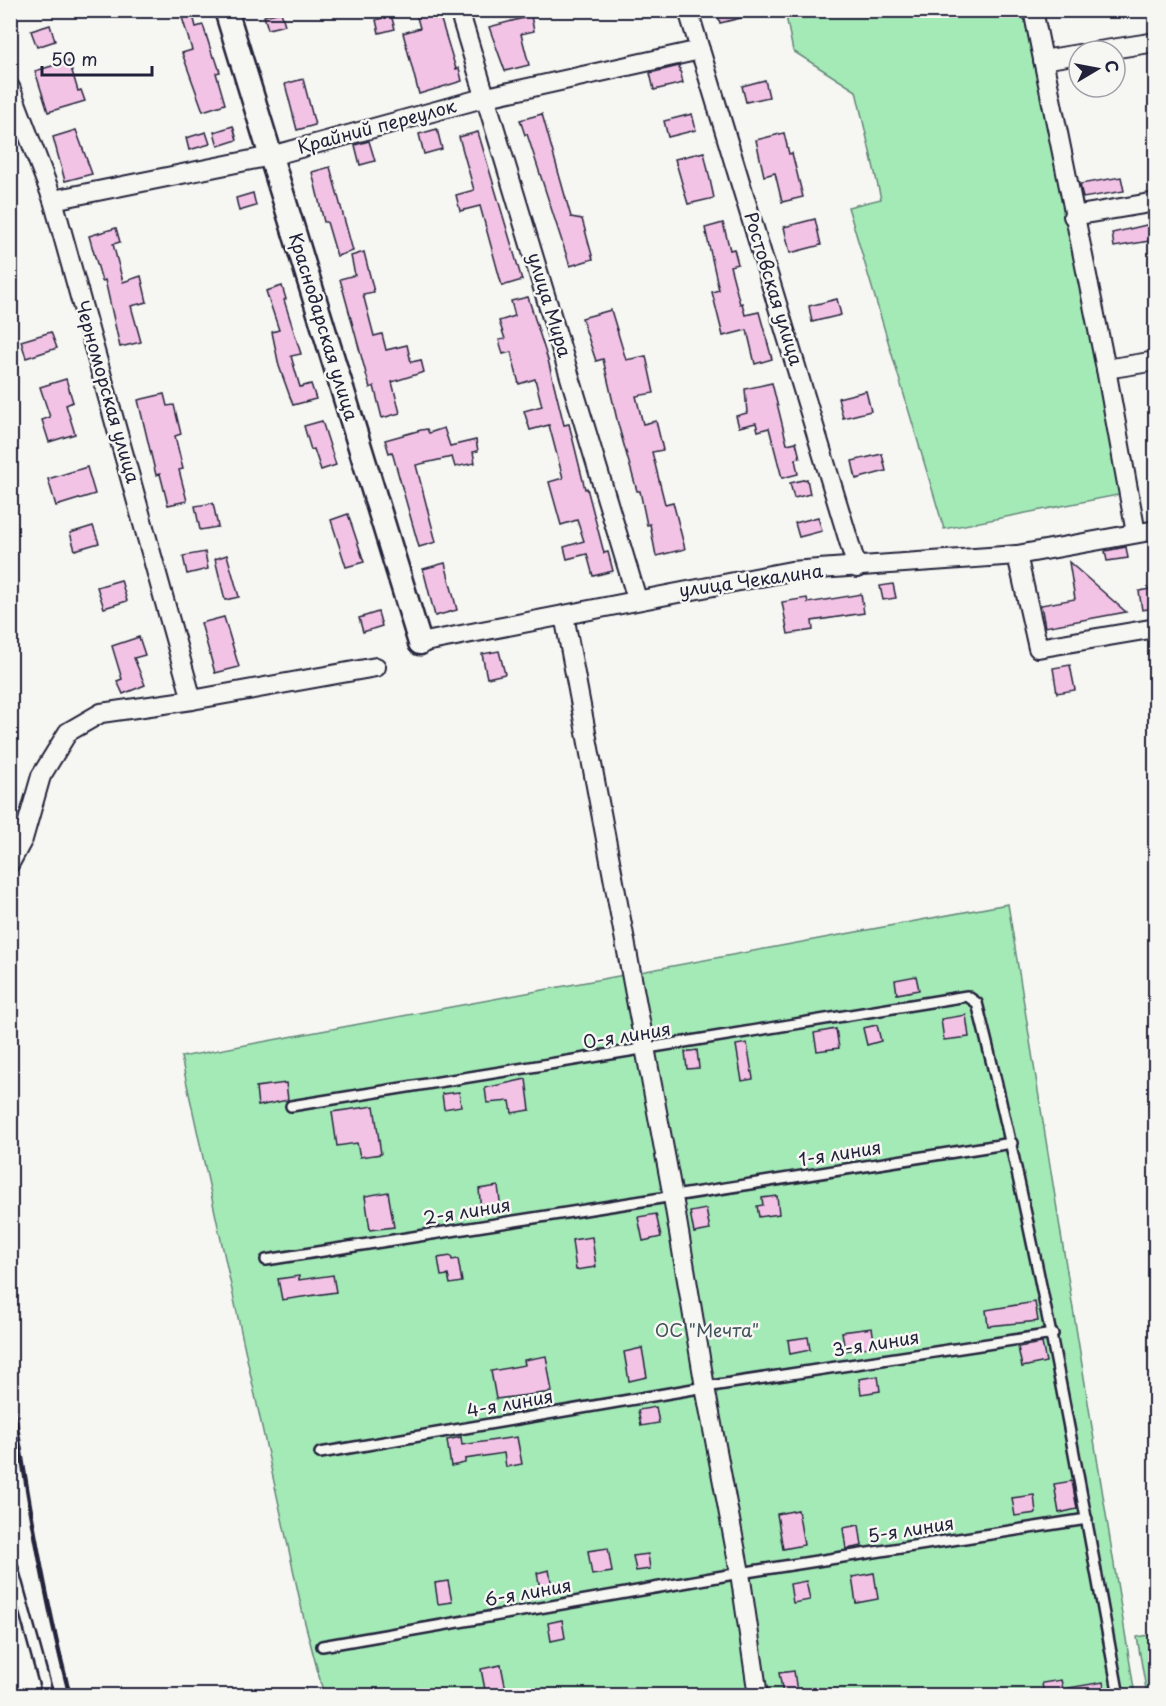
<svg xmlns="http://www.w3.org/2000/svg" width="1166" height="1706" viewBox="0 0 1166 1706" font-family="'Playpen Sans',sans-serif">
	<rect width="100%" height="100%" fill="#f6f6f2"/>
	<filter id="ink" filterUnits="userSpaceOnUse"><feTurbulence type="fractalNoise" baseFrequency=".0167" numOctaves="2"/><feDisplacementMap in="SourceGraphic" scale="12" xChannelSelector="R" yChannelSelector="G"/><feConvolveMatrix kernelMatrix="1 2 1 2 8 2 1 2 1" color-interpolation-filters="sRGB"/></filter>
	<g filter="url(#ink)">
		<g fill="#a4eab7" stroke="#638679" stroke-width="1.5">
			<polygon points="785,11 1023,11 1123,494 944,529 848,207 881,199 856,91 793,51"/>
			<polygon points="1008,904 1135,1695 324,1695 304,1619 181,1057"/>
			<polygon points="1155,1634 1155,1695 1147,1695 1137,1637"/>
		</g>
		<g fill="#f3c3e6" stroke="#22223b" stroke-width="1.5">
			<polygon points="427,10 438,10 456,69 459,68 462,81 419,94 403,33 420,28 416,14"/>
			<polygon points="717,10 752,10 753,15 720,23"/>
			<polygon points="192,11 196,27 203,25 213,57 215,57 220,72 216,73 225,104 203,111 182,53 192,50 181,14"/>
			<polygon points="281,12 285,25 268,29 264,16"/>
			<polygon points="391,15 395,29 379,33 376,20"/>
			<polygon points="531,16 534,31 521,34 529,65 505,71 489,27"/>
			<polygon points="50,25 55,41 37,47 31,31"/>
			<polygon points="69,61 78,91 81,90 85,101 48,112 35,71"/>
			<polygon points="679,66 683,83 654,90 650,73"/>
			<polygon points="303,79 315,125 297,130 285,84"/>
			<polygon points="765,80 769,97 746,102 742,86"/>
			<polygon points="542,114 571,217 582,219 593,259 570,266 527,134 525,135 520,120"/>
			<polygon points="692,114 696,130 668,137 664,121"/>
			<polygon points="233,126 237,140 218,146 214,132"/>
			<polygon points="437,129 442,149 424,154 419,134"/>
			<polygon points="76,130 92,174 65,181 53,137"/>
			<polygon points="206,132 210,144 189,150 186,138"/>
			<polygon points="478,132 522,280 502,286 480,206 460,211 456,195 474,190 459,137"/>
			<polygon points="784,133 789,154 792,153 803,197 782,202 775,173 764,176 756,140"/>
			<polygon points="369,141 375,161 360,165 355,145"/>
			<polygon points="704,152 714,198 688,204 675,159"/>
			<polygon points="330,167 353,251 337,256 327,222 324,222 312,172"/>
			<polygon points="1121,177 1124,191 1083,198 1080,184"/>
			<polygon points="253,193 256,206 239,211 236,198"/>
			<polygon points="815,219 821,245 790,253 784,227"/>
			<polygon points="723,223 730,250 734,249 738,264 730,266 740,304 742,303 745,315 759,312 772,359 755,364 747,330 723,336 712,292 719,290 705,228"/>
			<polygon points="1155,223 1155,240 1114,247 1112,233"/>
			<polygon points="116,228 120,242 113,244 123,282 141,276 147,302 131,306 141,342 120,347 105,280 102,281 89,236"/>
			<polygon points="364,252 374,292 363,294 374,336 382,334 386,350 407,345 411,362 421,360 424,372 392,382 400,413 382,418 374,386 370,388 340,279 355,275 351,256"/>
			<polygon points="282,286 286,299 284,300 301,354 291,356 300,387 311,384 316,399 293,405 279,366 272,332 279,330 266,291"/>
			<polygon points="528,297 548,360 564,425 569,424 585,489 587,488 604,553 608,552 613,571 593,576 587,554 567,559 564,547 584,541 577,520 561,525 549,482 563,478 549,425 530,430 524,411 542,406 535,379 519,384 511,352 503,354 499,340 505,339 499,321 515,316 511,301"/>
			<polygon points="837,299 841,315 812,322 809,306"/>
			<polygon points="611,310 626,360 646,356 654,393 636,396 643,424 656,421 663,450 652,452 665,504 673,502 685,549 656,556 650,524 647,525 640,491 637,491 618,424 603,359 596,361 586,331 582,318"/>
			<polygon points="51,332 57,348 26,358 21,341"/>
			<polygon points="66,379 73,402 66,405 75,434 49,442 42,420 50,417 40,387"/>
			<polygon points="772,383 787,444 796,442 800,458 795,459 798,474 782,478 769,428 758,431 756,423 739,427 736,416 747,413 745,389"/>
			<polygon points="866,391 871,411 843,418 838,398"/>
			<polygon points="164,394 167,406 174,405 181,434 175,436 183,469 179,470 187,501 168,505 160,474 156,475 138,400"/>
			<polygon points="322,421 336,465 321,470 314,449 311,450 304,426"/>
			<polygon points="444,428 450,446 476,440 478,451 473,452 475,463 455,467 452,457 416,465 436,542 419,547 392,452 389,453 385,440 421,430 427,429 429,433"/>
			<polygon points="882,454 886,471 856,479 852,461"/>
			<polygon points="87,467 95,494 56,506 48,479"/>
			<polygon points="807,479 810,494 794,498 790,483"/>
			<polygon points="213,503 218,527 200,530 195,506"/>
			<polygon points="348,514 364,562 346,567 331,520"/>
			<polygon points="818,517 822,531 799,537 795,523"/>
			<polygon points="93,526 99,543 75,550 70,533"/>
			<polygon points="1126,547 1128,558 1107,561 1105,551"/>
			<polygon points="205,552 208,569 187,574 183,556"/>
			<polygon points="227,555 239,597 225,600 215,559"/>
			<polygon points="1069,562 1126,612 1045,627 1041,605 1075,599"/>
			<polygon points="445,563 457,610 435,616 423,569"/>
			<polygon points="121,580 127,601 104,608 97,587"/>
			<polygon points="893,584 896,598 883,600 880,586"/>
			<polygon points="1155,588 1155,608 1142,610 1139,591"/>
			<polygon points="861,594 864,613 812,621 813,630 788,634 782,602 807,598 808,603"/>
			<polygon points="378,612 382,626 363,632 359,618"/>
			<polygon points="224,617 239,667 215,673 201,623"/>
			<polygon points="139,637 145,655 134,658 145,685 123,694 117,681 122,679 112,646"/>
			<polygon points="499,651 505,674 487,678 482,654"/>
			<polygon points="1070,665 1075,690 1057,693 1053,668"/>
			<polygon points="916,976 919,990 897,994 895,980"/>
			<polygon points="966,1015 969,1037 944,1040 941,1019"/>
			<polygon points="877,1025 881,1041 867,1045 863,1028"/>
			<polygon points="836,1029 839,1048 817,1051 814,1033"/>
			<polygon points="747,1043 753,1079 742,1081 736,1045"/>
			<polygon points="697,1050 699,1068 687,1069 685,1052"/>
			<polygon points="526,1079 530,1110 512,1113 510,1101 487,1103 485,1088"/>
			<polygon points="286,1083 288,1100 258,1106 256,1087"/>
			<polygon points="459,1092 461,1106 444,1109 442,1094"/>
			<polygon points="374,1106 381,1154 360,1157 357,1143 337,1146 332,1112"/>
			<polygon points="498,1186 501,1209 481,1211 479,1189"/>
			<polygon points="388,1192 394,1227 370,1230 365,1196"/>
			<polygon points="777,1196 779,1214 759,1217 757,1206 763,1205 762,1198"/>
			<polygon points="706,1209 710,1230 694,1233 690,1212"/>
			<polygon points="656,1214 661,1237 643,1241 638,1217"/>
			<polygon points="592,1237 596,1267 576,1270 572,1240"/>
			<polygon points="451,1256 452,1260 458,1259 462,1282 450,1284 448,1275 441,1276 438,1258"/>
			<polygon points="333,1275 336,1292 282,1300 278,1279 299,1276 299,1280"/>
			<polygon points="1035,1302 1038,1321 988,1326 986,1310"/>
			<polygon points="872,1328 875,1346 845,1351 842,1332"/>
			<polygon points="808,1337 810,1350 790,1354 788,1340"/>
			<polygon points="1042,1343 1046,1362 1022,1367 1018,1347"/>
			<polygon points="642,1348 647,1377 629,1381 624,1352"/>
			<polygon points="546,1356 552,1392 496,1399 491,1371 525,1365 524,1360"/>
			<polygon points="878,1376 880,1391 861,1394 859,1379"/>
			<polygon points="656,1407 659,1423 641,1426 638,1410"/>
			<polygon points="461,1437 462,1445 517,1437 522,1464 506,1467 504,1453 465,1459 465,1463 451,1466 447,1440"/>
			<polygon points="1072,1481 1077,1509 1059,1513 1054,1484"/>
			<polygon points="1034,1495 1036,1513 1015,1516 1012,1498"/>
			<polygon points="798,1510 804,1545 783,1549 777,1514"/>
			<polygon points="859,1525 862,1546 846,1549 843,1528"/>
			<polygon points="608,1548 612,1572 592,1575 588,1551"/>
			<polygon points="648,1554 650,1569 636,1571 633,1556"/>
			<polygon points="549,1570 553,1592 541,1594 537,1573"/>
			<polygon points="874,1573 878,1599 856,1603 852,1577"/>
			<polygon points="448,1581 452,1602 438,1604 435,1583"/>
			<polygon points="806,1581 810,1600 793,1603 790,1584"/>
			<polygon points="562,1620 565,1638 551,1641 548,1623"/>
			<polygon points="501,1665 507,1695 486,1695 481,1669"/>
			<polygon points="794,1671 797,1692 783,1694 779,1673"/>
			<polygon points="1061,1680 1063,1689 1103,1682 1105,1695 1044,1695 1042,1683"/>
		</g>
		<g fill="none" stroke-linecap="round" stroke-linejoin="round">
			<g stroke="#22223b" stroke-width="14">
				<g id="service">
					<path d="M291,1106l676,-110 10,7c58,229 99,460 142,693"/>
					<polyline points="266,1260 1012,1143"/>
					<polyline points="320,1453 705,1387 1053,1334"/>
					<polyline points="10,1558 48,1696"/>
					<polyline points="322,1646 740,1573 1087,1519"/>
				</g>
			</g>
			<g stroke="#22223b" stroke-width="22">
				<g id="minor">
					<polyline points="459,10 637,599"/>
					<polyline points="688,10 857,568"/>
					<polyline points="1033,10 1106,369 1136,533"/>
					<polyline points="1099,51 1156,42"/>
					<polyline points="1043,60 1079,54"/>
					<polyline points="10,87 53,200 192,700"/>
					<polyline points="53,200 271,156 487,97 700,50"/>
					<polyline points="1073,216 1156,202"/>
					<polyline points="1106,369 1156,361"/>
					<polyline points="1017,555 1038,648 1156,628"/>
					<polyline points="564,615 673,1197 705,1387 740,1573 758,1696"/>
					<polyline points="420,643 791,571 1017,555 1156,530"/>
					<polyline points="10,863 23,839 41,776 68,732 101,713 192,700 376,667"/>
				</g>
			</g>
			<g stroke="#22223b" stroke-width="27">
				<polyline id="tertiary" points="226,10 420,643"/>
			</g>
			<use href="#service" stroke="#f6f6f2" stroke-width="9"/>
			<use href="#minor" stroke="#f6f6f2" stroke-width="18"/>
			<use href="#tertiary" stroke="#f6f6f2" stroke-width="22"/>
			<path stroke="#22223b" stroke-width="4.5" d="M10,1381c16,106 33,211 60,315"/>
		</g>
	</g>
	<g text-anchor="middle" stroke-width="5" stroke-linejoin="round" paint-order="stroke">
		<g font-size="18" fill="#22223b" stroke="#f6f6f2">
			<text transform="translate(377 127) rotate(-15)" y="6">Крайний переулок</text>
			<text transform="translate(773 289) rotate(73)" y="6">Ростовская улица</text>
			<text transform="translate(549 305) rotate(73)" y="6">улица Мира</text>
			<text transform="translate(323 327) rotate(73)" y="6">Краснодарская улица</text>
			<text transform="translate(107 392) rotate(74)" y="6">Черноморская улица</text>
			<text transform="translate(751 581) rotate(-8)" y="6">улица Чекалина</text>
			<text transform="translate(627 1036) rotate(-9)" y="6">0-я линия</text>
			<text transform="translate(840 1154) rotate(-9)" y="6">1-я линия</text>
			<text transform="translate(467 1212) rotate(-9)" y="6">2-я линия</text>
			<text transform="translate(876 1344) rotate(-9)" y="6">3-я линия</text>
			<text transform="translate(510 1404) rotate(-10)" y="6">4-я линия</text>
			<text transform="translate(911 1530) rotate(-9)" y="6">5-я линия</text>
			<text transform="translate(528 1593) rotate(-10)" y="6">6-я линия</text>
		</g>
		<g font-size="18" fill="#42545a" stroke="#f6f6f2">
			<text x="707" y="1337">ОС "Мечта"</text>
		</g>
	</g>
	<rect width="1166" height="1706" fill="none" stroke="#f6f6f2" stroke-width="36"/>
	<rect x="18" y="18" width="1130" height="1670" fill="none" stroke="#22223b" stroke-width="2" filter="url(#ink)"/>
	<g transform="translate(1097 69) rotate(80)"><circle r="28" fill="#f6f6f2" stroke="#a1a1a9" stroke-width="1.5"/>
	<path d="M0-4.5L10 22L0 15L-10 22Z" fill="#22223b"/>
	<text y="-9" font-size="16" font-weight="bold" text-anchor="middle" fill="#22223b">С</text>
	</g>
	<path d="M42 66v9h110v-9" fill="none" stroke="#22223b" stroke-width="3"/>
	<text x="51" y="66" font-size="18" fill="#22223b" stroke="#f6f6f2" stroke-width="4.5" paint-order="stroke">50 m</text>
</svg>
